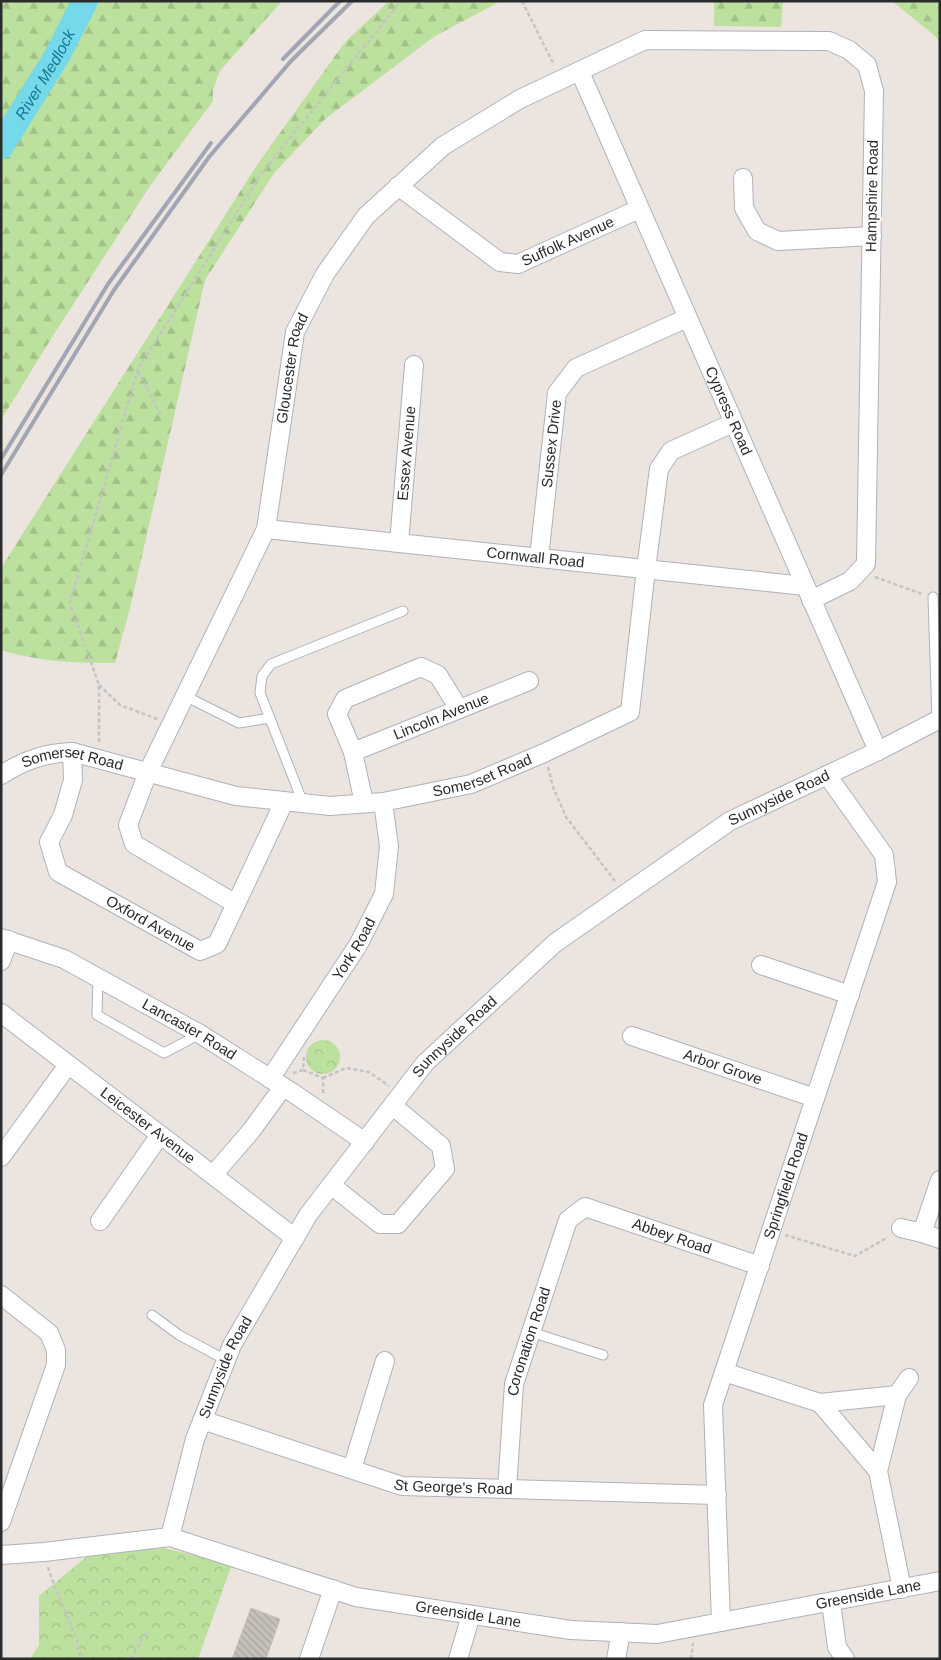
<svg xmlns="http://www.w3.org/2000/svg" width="941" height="1660" viewBox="0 0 941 1660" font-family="Helvetica,sans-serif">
	<defs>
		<pattern id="forest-firs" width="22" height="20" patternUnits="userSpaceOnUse" patternTransform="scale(1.25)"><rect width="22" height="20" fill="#bce09d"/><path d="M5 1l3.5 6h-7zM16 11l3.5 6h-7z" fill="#a2c087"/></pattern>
		<pattern id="park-crowns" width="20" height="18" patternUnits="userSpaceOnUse" patternTransform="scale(1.25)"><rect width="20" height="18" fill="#bce09d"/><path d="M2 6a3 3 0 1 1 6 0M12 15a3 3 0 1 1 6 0" fill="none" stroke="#a2c087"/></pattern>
		<pattern id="building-back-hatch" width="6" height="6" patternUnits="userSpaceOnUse" patternTransform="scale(1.25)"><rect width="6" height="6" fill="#c5c0b9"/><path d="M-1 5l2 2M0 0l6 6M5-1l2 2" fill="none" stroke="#a9a59f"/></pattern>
	</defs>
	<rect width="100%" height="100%" fill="#ece4de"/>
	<g fill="url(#forest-firs)">
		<polygon points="1,1 282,1 220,71 213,90 213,101 150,186 54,334 1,420"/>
		<path d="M389,1h112l-66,35 -110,83 -51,54 -69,107 -74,324 -16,59c-41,0 -74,-1 -114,-13v-82l256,-403 88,-123z"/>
		<polygon points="714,1 783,1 781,27 714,26"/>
		<polygon points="892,1 940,1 940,43 935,36"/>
	</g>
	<g fill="url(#park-crowns)">
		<circle cx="323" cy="1057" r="17"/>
		<polygon points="164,1548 232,1564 198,1659 30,1659 39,1645 39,1596 90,1554"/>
	</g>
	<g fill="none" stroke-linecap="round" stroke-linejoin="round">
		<path stroke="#76d9e9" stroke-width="26" id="s1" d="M1,146l56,-90 28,-55"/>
	</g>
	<polygon fill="url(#building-back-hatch)" stroke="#c8c0b8" points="251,1608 280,1619 266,1659 232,1659"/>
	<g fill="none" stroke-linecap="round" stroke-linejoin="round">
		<g stroke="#aeb2bb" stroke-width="11">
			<g id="service">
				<polyline points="933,597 937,720"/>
				<polyline points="185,696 239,723 270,718"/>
				<polyline points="303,803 260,693 262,676 271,664 403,611"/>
				<polyline points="98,978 97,1015 164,1053 200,1034"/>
				<polyline points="152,1315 179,1335 226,1360"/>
				<polyline points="531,1332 603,1355"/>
			</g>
		</g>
		<g stroke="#aeb2bb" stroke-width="20">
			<g id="minor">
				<path id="s2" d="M580,72l298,679"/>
				<polyline points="743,178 744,208 757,231 778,241 872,236"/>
				<path id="s3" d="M398,186l102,76 18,2 121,-55"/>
				<path id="s4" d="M266,529l539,57"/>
				<path id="s5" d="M399,543l15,-178"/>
				<path id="s6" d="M539,558l18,-165 19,-25 111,-50"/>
				<path id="s7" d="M72,752l1,28 -10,35 -14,27 9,30 142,79 17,-7 67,-142"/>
				<path id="s8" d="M353,752l176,-71"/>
				<path id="s9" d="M1,775c24,-15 44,-22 71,-23l164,44 94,10 53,-4 88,-18 73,-31 86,-41 16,-143 13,-100 12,-18 62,-28"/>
				<polyline points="364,803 353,752 337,714 345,699 421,667 438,675 459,709"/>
				<path id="s10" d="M236,904l-102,-60 -6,-19 20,-53 118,-243 29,-197 30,-58 41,-58 77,-70 77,-47 125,-59 184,1 20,9 18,15 7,26 -8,473 -16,17 -39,19"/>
				<path id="s11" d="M1,938l63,21 136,75 93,59 72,49"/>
				<polyline points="1,961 9,940"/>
				<polyline points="761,965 850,995"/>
				<path id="s12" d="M1,1013l294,225"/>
				<path id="s13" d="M632,1036l183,62"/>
				<path id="s14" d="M270,1079l88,-134 26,-51 5,-48 -6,-44"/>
				<polyline points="1,1157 68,1065"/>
				<polyline points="213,1175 251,1131 283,1087"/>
				<polyline points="331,1185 380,1224 398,1224 445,1169 441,1146 393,1106"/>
				<polyline points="100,1221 160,1135"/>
				<polyline points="901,1228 922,1233 940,1180"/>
				<polyline points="922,1233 940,1239"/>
				<polyline points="1,1295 49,1333 56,1350 56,1365 1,1522"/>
				<polyline points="724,1372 820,1403 897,1395"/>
				<polyline points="820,1403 878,1471"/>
				<path id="s15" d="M202,1420l200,66 315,9"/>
				<polyline points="352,1469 385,1361"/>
				<path id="s16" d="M507,1489l7,-105 54,-164 17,-13 175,59"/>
				<path id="s17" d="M170,1537l25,-98 37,-94 76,-130 117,-152 130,-120 175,-122 148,-70 62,-32"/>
				<path id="s18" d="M1,1555l43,-3 126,-15 186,60 215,33 86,4 283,-53"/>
				<polyline points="902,1589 878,1471 897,1395 909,1378"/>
				<polyline points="831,1602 837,1647 845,1659"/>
				<path id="s19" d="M721,1622l-8,-217 174,-523 -3,-27 -57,-80"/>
				<polyline points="309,1659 333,1589"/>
				<polyline points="458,1659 471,1615"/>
				<polyline points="616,1659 621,1632"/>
			</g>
		</g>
		<g stroke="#c4c4c4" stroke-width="2.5" stroke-dasharray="4 2.5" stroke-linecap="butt">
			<polyline points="522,1 554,65"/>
			<polyline points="138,371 160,414"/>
			<polyline points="875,577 922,594"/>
			<polyline points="99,685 120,705 157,719"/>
			<polyline points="99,742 99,685 70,603 138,369 262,173 401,1"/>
			<polyline points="548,767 553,787 566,817 615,881"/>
			<polyline points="303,1070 323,1078 323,1095"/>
			<polyline points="293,1073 303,1070 304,1056"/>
			<polyline points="323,1078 346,1068 369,1072 389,1086"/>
			<polyline points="785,1235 855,1256 888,1237"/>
			<path d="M48,1567c7,23 18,44 26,66 4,9 5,17 9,26"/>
			<polyline points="79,1652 79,1659"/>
			<polyline points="131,1659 146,1632"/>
			<polyline points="691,1659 693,1643"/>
		</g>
		<use href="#service" stroke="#fff" stroke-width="9"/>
		<use href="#minor" stroke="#fff" stroke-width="18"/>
		<g stroke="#a1a6b4" stroke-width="4">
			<polyline points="283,59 340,1"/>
			<polyline points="1,459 108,284 211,143"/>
			<polyline points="1,475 114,290 209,157 291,61 352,1"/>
		</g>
	</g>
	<g text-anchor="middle" stroke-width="4.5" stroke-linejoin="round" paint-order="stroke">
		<g font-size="15" fill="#2b2b2b" stroke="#fff">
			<text transform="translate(872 196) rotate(-89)" y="5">Hampshire Road</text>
			<text dy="5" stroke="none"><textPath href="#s3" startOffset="200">Suffolk Avenue</textPath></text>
			<text dy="5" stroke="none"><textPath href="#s10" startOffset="628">Gloucester Road</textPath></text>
			<text dy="5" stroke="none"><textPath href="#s2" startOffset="370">Cypress Road</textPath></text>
			<text dy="5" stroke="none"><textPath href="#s6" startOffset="115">Sussex Drive</textPath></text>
			<text dy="5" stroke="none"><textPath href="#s5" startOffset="90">Essex Avenue</textPath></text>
			<text dy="5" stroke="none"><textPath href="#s4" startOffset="271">Cornwall Road</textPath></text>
			<text dy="5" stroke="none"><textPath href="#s8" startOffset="95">Lincoln Avenue</textPath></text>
			<text dy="5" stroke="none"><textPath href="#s9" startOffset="76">Somerset Road</textPath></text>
			<text dy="5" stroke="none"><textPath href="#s9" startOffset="496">Somerset Road</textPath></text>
			<text dy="5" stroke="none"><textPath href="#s17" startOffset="989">Sunnyside Road</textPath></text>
			<text dy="5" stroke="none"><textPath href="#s7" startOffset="232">Oxford Avenue</textPath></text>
			<text dy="5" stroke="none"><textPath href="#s14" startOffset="155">York Road</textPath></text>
			<text dy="5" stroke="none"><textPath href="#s11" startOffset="210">Lancaster Road</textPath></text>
			<text dy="5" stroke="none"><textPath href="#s17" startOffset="584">Sunnyside Road</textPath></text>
			<text dy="5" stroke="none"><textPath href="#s13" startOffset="96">Arbor Grove</textPath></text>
			<text dy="5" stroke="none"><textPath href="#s12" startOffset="185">Leicester Avenue</textPath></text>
			<text dy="5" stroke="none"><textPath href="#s19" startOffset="448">Springfield Road</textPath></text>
			<text dy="5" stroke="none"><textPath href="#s16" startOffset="391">Abbey Road</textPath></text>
			<text dy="5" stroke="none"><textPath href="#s16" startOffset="150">Coronation Road</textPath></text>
			<text dy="5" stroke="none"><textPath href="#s17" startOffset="179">Sunnyside Road</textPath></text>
			<text dy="5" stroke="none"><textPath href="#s15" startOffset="262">St George's Road</textPath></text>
			<text dy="5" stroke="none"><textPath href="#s18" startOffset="884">Greenside Lane</textPath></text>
			<text dy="5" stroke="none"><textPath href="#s18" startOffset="479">Greenside Lane</textPath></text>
		</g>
		<g font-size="16" font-style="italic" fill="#137997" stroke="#fff">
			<text dy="6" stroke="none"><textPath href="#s1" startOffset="84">River Medlock</textPath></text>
		</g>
	</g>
	<rect width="941" height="1660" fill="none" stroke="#2b2b2b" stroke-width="5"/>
</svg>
